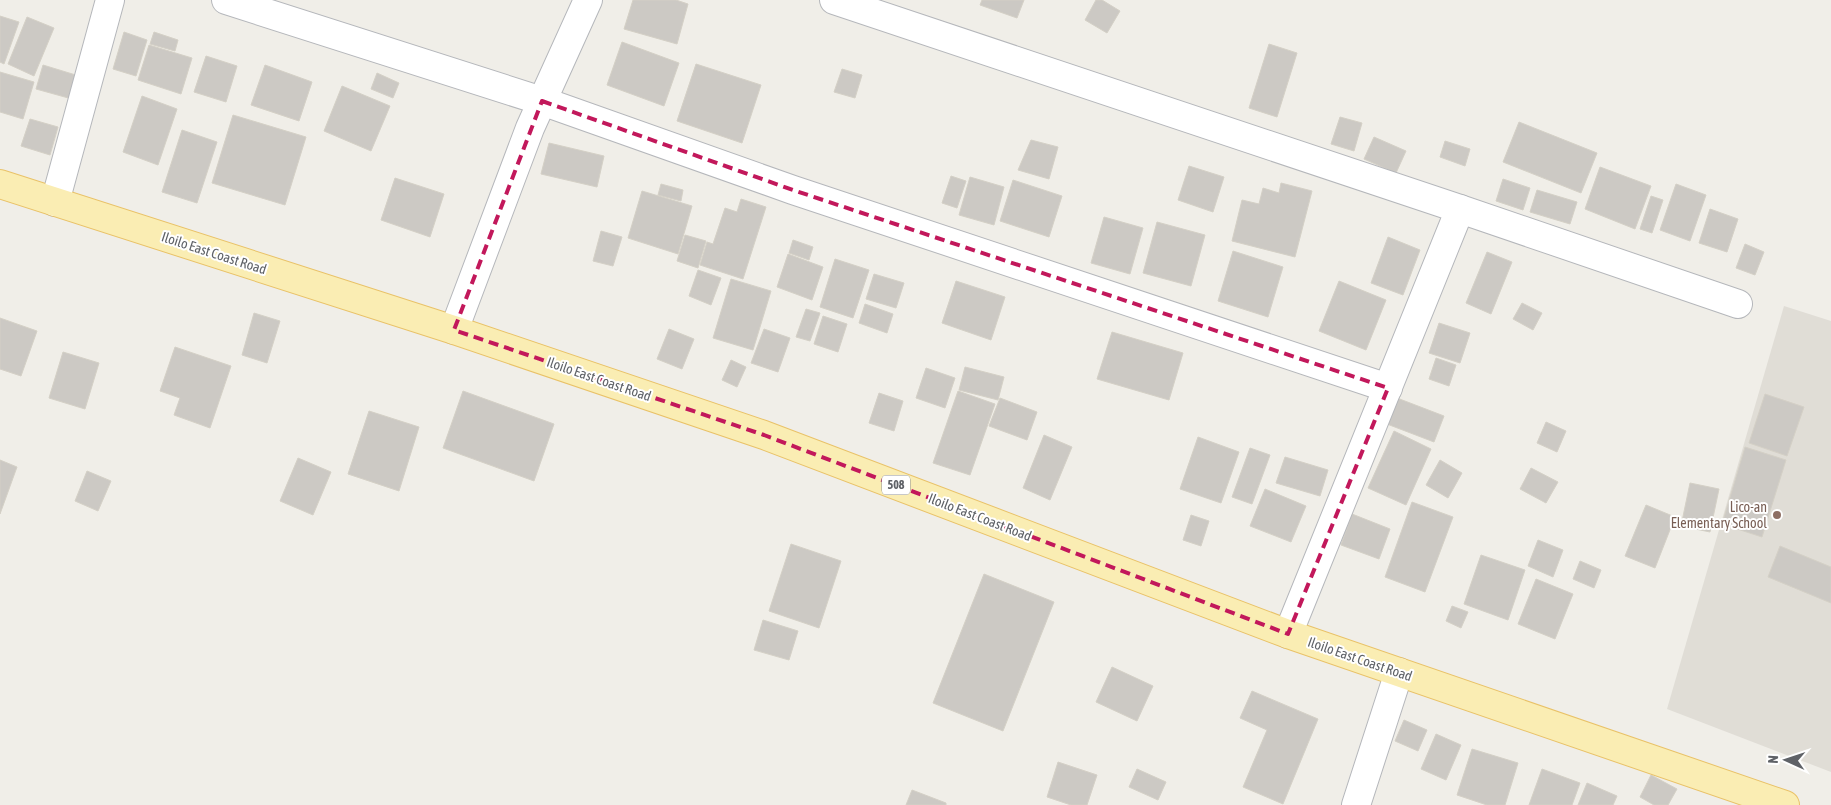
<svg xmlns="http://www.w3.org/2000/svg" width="1831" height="805" viewBox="0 0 1831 805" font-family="'Asap Condensed',sans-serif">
	<rect width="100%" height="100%" fill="#f0eee8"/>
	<polygon fill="#e0ddd6" points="1784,306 1831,321 1831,772 1667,709"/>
	<g fill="#ccc9c4" stroke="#d4d0c6">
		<polygon points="633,0 676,0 688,4 677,44 624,29"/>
		<polygon points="982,0 1024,0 1017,18 980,5"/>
		<polygon points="1096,0 1102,0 1120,11 1107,33 1085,20"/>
		<polygon points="0,16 19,22 4,64 0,62"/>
		<polygon points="27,17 54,28 34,76 8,64"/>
		<polygon points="124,32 147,40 136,76 113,69"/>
		<polygon points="154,32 178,40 175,51 150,44"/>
		<polygon points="622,42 679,63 664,106 607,85"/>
		<polygon points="1269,44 1297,53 1277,117 1249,108"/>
		<polygon points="149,45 192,58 181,94 138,80"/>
		<polygon points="206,56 237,66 226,102 194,92"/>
		<polygon points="696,64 761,85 742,143 677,121"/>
		<polygon points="43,65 79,76 72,99 36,89"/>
		<polygon points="265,65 312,82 299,121 251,105"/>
		<polygon points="842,69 862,75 855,98 834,92"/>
		<polygon points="0,72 34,82 23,119 0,112"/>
		<polygon points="377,73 399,83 393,98 371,89"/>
		<polygon points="342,86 390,106 371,151 324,131"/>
		<polygon points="142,96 177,109 158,165 123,152"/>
		<polygon points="233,115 306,137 285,205 212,183"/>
		<polygon points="1340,117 1362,123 1354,151 1331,144"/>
		<polygon points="30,119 58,127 50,155 21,146"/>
		<polygon points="1519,122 1597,153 1581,193 1503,162"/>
		<polygon points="182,130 217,142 197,203 162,192"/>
		<polygon points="1374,137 1406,151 1396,173 1364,159"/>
		<polygon points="1031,140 1058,147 1049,179 1018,170"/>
		<polygon points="1445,141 1470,149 1465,166 1440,157"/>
		<polygon points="549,143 604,156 597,187 541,174"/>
		<polygon points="1189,166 1224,177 1213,212 1178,200"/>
		<polygon points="1600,167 1651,186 1635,229 1585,209"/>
		<polygon points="951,176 966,181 957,208 942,203"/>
		<polygon points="970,177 1004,187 994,225 959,215"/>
		<polygon points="395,178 444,194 430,237 381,220"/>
		<polygon points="1503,179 1530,188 1523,210 1496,201"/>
		<polygon points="1013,180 1062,196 1049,237 1000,221"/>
		<polygon points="1281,183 1312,191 1295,257 1232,241 1242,200 1259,204 1263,188 1279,193"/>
		<polygon points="661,184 683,190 681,201 658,195"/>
		<polygon points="1676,184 1706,195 1690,241 1660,230"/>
		<polygon points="1537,190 1577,202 1570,224 1530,212"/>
		<polygon points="642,191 692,206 678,254 628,238"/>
		<polygon points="1651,196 1663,200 1652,233 1640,229"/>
		<polygon points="741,199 766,207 743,279 700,265 707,242 713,244 725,208 737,212"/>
		<polygon points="1710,209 1738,219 1727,252 1699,243"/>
		<polygon points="1104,217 1143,228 1130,274 1091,263"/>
		<polygon points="1157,222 1205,235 1191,286 1143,273"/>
		<polygon points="601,231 622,237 613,266 593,261"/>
		<polygon points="685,235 706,241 698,268 677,261"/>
		<polygon points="1388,237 1420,250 1403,295 1371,283"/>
		<polygon points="793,240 813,247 809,260 789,253"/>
		<polygon points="1745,244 1764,252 1755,275 1736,268"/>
		<polygon points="1233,251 1283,267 1268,317 1218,301"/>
		<polygon points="1487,252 1512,262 1491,314 1466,303"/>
		<polygon points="788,254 823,267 812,300 777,287"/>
		<polygon points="835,259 869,270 853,318 820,307"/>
		<polygon points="698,270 721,278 711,305 689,296"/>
		<polygon points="874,274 904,283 896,308 866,299"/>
		<polygon points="731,279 771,291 753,350 713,338"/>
		<polygon points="956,281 1005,297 991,340 942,323"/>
		<polygon points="1339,281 1386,300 1366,350 1319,331"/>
		<polygon points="1522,303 1542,313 1533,330 1513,319"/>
		<polygon points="865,304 893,314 887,333 859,323"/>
		<polygon points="806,309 820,313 810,341 796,337"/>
		<polygon points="254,313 280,321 267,363 242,355"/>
		<polygon points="823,316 847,324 838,352 814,344"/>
		<polygon points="0,318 37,331 21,376 0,369"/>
		<polygon points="1439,323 1470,333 1460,363 1429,353"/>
		<polygon points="669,329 694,339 682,369 657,359"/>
		<polygon points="764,329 790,338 778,372 751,363"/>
		<polygon points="1112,332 1183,353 1169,400 1097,379"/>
		<polygon points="175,347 231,366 210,428 174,415 180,398 160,391"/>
		<polygon points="63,352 99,363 85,409 49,398"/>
		<polygon points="1436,358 1456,365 1449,386 1429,379"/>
		<polygon points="731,360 746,367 737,387 722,380"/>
		<polygon points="965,367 1004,377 998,400 959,390"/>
		<polygon points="926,368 955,378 945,408 916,398"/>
		<polygon points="463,391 554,424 534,481 443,448"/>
		<polygon points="958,391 995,404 970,475 933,463"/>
		<polygon points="879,393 903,401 894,431 869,423"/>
		<polygon points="1765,394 1804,407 1787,456 1749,443"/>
		<polygon points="1000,398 1037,412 1027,440 989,426"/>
		<polygon points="1397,398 1444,416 1434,442 1387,424"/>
		<polygon points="369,411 419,427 399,491 348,474"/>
		<polygon points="1546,422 1566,431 1557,452 1537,443"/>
		<polygon points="1394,431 1431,449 1406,505 1368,488"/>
		<polygon points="1044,435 1072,447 1050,500 1023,488"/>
		<polygon points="1198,437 1239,452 1221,503 1180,489"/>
		<polygon points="1745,447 1786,460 1762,537 1722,524"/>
		<polygon points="1250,448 1270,455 1252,504 1232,497"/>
		<polygon points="1285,457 1328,470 1320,496 1276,483"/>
		<polygon points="298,458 331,472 313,515 280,501"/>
		<polygon points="0,460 17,467 0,514"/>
		<polygon points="1440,460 1462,473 1448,498 1426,485"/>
		<polygon points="1531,468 1558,482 1546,503 1520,489"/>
		<polygon points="87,471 111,481 98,511 75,501"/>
		<polygon points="1690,483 1719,489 1710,532 1681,526"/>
		<polygon points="1265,489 1306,506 1291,542 1250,526"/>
		<polygon points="1412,502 1453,517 1425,592 1385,577"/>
		<polygon points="1646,505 1675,517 1655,568 1625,556"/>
		<polygon points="1352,514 1390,529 1379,559 1341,545"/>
		<polygon points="1191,515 1209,521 1201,546 1183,540"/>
		<polygon points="1538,540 1563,550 1553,577 1528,566"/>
		<polygon points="791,544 841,561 819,628 769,611"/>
		<polygon points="1780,546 1831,567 1831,603 1768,577"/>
		<polygon points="1481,555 1525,570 1508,620 1464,604"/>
		<polygon points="1580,561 1601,570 1594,588 1573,579"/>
		<polygon points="984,574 1054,602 1003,731 933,703"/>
		<polygon points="1536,579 1573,594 1555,639 1518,624"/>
		<polygon points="1452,606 1468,612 1461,628 1446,621"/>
		<polygon points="763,620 798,631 789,660 754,650"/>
		<polygon points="1112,667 1153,686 1137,721 1096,702"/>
		<polygon points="1252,691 1318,719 1283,804 1243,787 1267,730 1240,718"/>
		<polygon points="1404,720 1427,730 1418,751 1395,741"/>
		<polygon points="1436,734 1461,745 1446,780 1421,769"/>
		<polygon points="1472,749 1518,763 1505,805 1487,805 1457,795"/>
		<polygon points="1058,762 1097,775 1087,805 1071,805 1047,797"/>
		<polygon points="1137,769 1166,782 1158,800 1129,787"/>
		<polygon points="1542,769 1580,783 1572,805 1529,805"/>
		<polygon points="1651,775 1677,789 1668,805 1654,805 1640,797"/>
		<polygon points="1587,783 1617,796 1613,805 1578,805"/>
		<polygon points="912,790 946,803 946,805 906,805"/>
	</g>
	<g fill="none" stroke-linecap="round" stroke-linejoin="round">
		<g stroke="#b5b7bb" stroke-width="30">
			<g id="street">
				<polyline points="226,0 542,101 793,190 1388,388"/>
				<polyline points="834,0 1460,209 1738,304"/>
				<polyline points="55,202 110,0"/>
				<polyline points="454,330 530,128 588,0"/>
				<polyline points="1288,634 1460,209"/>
				<polyline points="1356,805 1399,672"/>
			</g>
		</g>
		<g stroke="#e9c268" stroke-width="30">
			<polyline id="primary" points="0,184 454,330 764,435 1288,634 1785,805"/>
		</g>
		<use href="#street" stroke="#fff" stroke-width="28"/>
		<use href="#primary" stroke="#faedb3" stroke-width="28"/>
	</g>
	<path fill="none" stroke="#c2185b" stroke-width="4" stroke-dasharray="10 6" stroke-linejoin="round" d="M542,101l251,89 595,198 -100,246 -524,-199 -310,-105z"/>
	<circle fill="#8d6e63" stroke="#fff" stroke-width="2" cx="1777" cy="515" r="5"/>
	<g text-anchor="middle" stroke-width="4" stroke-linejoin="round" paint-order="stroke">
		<rect fill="#fff" stroke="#8f9195" stroke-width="1" x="882" y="475.5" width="28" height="19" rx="4"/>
		<g font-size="12" font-weight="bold" fill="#5f6267">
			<text x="896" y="489">508</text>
		</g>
		<g font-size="14" fill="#5f6267" stroke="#fff">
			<text transform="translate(214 253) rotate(18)" y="5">Iloilo East Coast Road</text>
			<text transform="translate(599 379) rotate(19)" y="5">Iloilo East Coast Road</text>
			<text transform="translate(980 517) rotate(21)" y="5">Iloilo East Coast Road</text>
			<text transform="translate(1360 659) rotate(19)" y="5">Iloilo East Coast Road</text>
		</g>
		<g font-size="14" fill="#785e54" stroke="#fff" text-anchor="end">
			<text x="1767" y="512">Lico-an<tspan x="1767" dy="16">Elementary School</tspan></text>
		</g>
	</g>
	<g transform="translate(1786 760) rotate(273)" stroke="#ffffff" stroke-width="4" paint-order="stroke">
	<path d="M0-4L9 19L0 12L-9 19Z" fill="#5f6267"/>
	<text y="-8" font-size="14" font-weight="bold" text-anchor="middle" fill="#5f6267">N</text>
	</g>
</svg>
